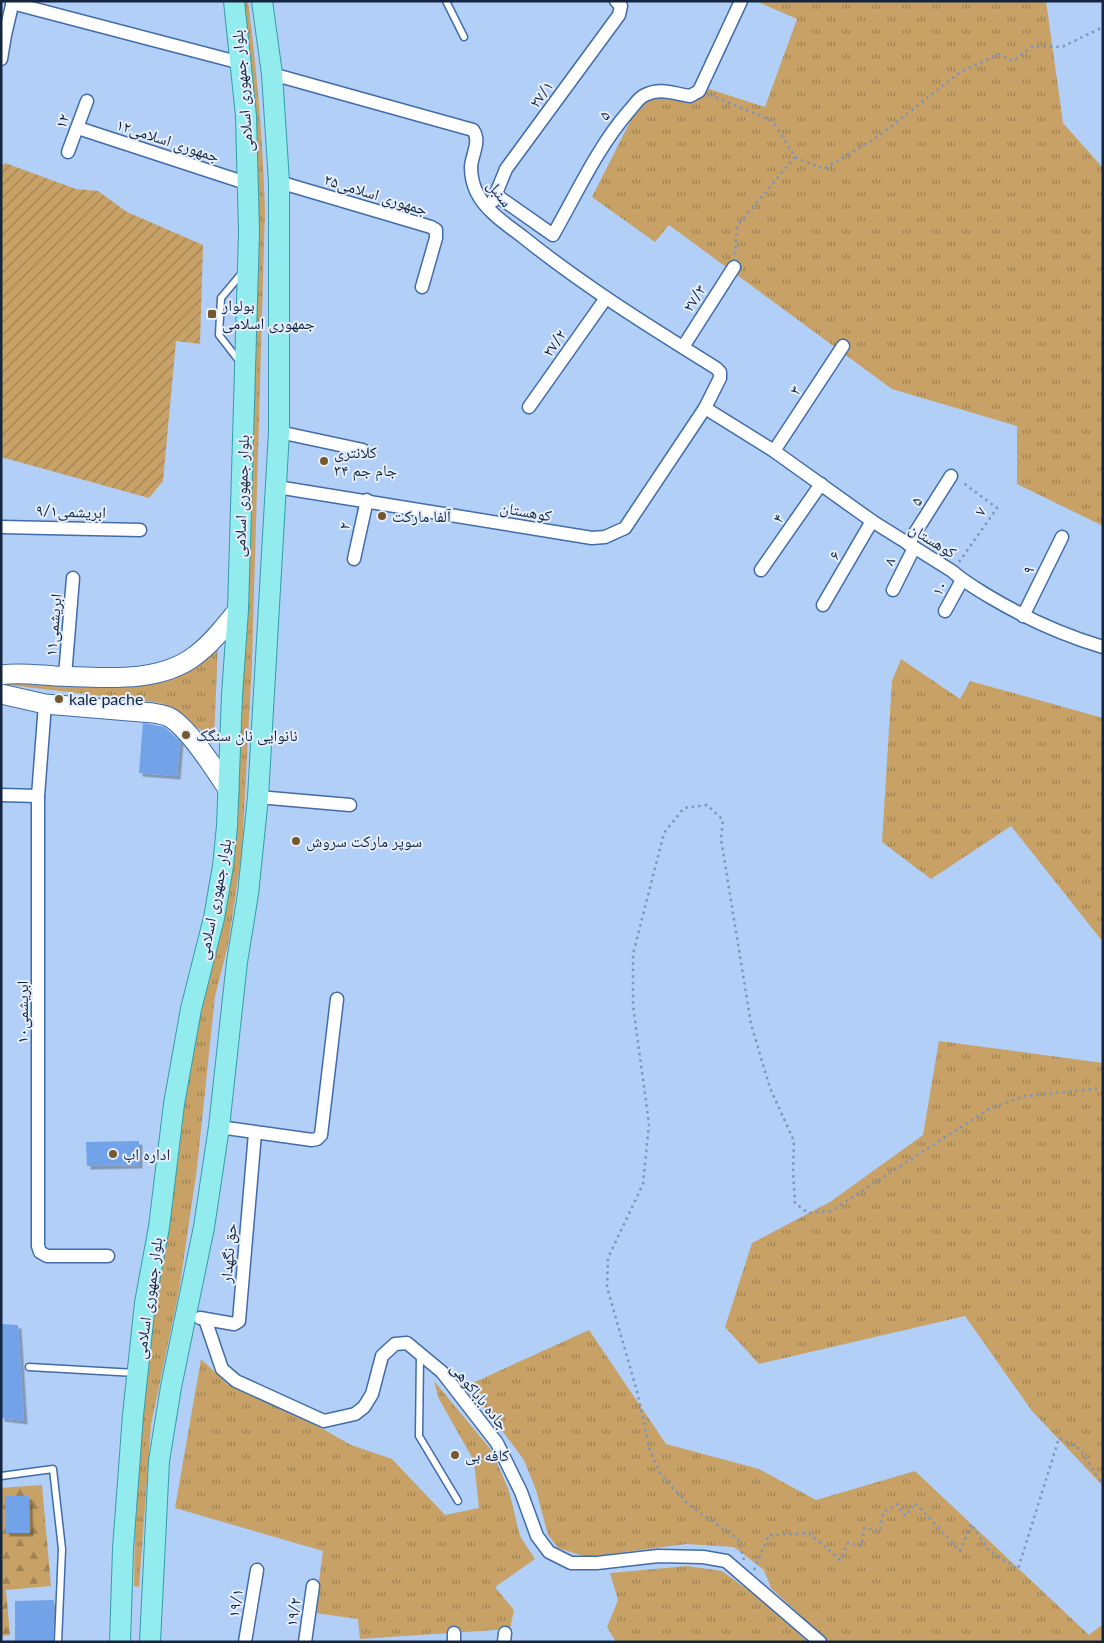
<svg xmlns="http://www.w3.org/2000/svg" width="1104" height="1643" viewBox="0 0 1104 1643" font-family="Lato,'Noto Naskh Arabic',sans-serif">
	<defs>
		<pattern id="grass-tufts" width="24" height="20" patternUnits="userSpaceOnUse" patternTransform="scale(1.25)"><rect width="24" height="20" fill="#c7a166"/><path d="M3 7l-1-3M5 7V3M7 7l1-3M15 17l-1-3M17 17v-4M19 17l1-3" fill="none" stroke="#a08355"/></pattern>
		<pattern id="forest-firs" width="22" height="20" patternUnits="userSpaceOnUse" patternTransform="scale(1.25)"><rect width="22" height="20" fill="#c7a166"/><path d="M5 1l3.5 6h-7zM16 11l3.5 6h-7z" fill="#a08355"/></pattern>
		<pattern id="garden-furrows" width="10" height="10" patternUnits="userSpaceOnUse" patternTransform="scale(1.25)"><rect width="10" height="10" fill="#c7a166"/><path d="M-1 1l2-2M0 10L10 0M9 11l2-2" fill="none" stroke="#a08355"/></pattern>
		<filter id="shadow"><feDropShadow dx="3.5" dy="3.5" stdDeviation="0" flood-color="#0004"/></filter>
	</defs>
	<rect width="100%" height="100%" fill="#b2cff7"/>
	<g fill="url(#grass-tufts)">
		<path d="M242,1h6c9,70 15,140 17,210l-13,451 -10,189 -14,94 -13,51 -18,172 -18,123 -28,134 -12,162 -5,-1 1,-62 6,-101 27,-225 23,-154 32,-125 8,-42 6,-71 6,-117 7,-223 4,-65 3,-130z"/>
		<polygon points="756,1 1046,1 1063,123 1103,168 1103,526 1017,484 1017,426 892,389 669,225 655,242 592,197 635,112 655,96 690,98 700,86 765,107 797,19"/>
		<polygon points="218,645 214,739 161,703 1,684 1,679 127,684"/>
		<polygon points="901,659 960,699 970,681 1103,718 1103,942 1011,826 931,879 882,842 892,681"/>
		<polygon points="939,1041 1103,1063 1103,1486 1032,1411 965,1316 759,1364 725,1327 752,1243 830,1202 923,1135"/>
		<polygon points="589,1330 666,1444 759,1469 816,1500 915,1471 1089,1635 1103,1624 1103,1642 829,1642 771,1588 764,1570 734,1547 686,1544 587,1557 558,1548 548,1535 536,1490 524,1460 468,1385"/>
		<polygon points="201,1359 227,1384 307,1420 351,1445 392,1459 445,1515 479,1508 474,1461 439,1399 434,1381 492,1451 509,1491 520,1536 535,1559 495,1587 514,1610 510,1629 360,1639 358,1619 315,1613 323,1551 175,1508"/>
		<polygon points="687,1566 722,1571 762,1600 808,1642 616,1642 607,1627 618,1600 610,1573"/>
	</g>
	<polygon fill="url(#forest-firs)" points="42,1485 51,1586 6,1590 10,1635 1,1636 1,1488"/>
	<polygon fill="url(#garden-furrows)" points="5,163 76,189 98,191 127,212 203,245 200,344 176,341 163,481 149,498 1,457 1,167"/>
	<g fill="#72a2e7" filter="url(#shadow)">
		<polygon points="143,723 164,727 180,741 177,776 139,773"/>
		<polygon points="139,1141 139,1165 87,1166 86,1142"/>
		<polygon points="1,1324 18,1325 24,1421 1,1418"/>
		<polygon points="5,1496 29,1496 30,1533 6,1533"/>
		<polygon points="54,1600 53,1642 15,1642 15,1601"/>
	</g>
	<g fill="none" stroke-linecap="round" stroke-linejoin="round">
		<g stroke="#406caa" stroke-width="9">
			<g id="lane">
				<polyline points="446,1 464,37"/>
				<polyline points="240,362 219,335 221,298 242,273"/>
				<polyline points="420,1354 419,1436 458,1501"/>
				<polyline points="29,1367 136,1373"/>
				<polyline points="1,1476 53,1469 62,1549 58,1642"/>
			</g>
		</g>
		<g stroke="#406caa" stroke-width="15">
			<g id="street">
				<polyline points="12,3 241,63"/>
				<polyline points="1,59 5,35 13,1"/>
				<path d="M272,74l201,56c8,11 -1,24 -2,37 0,8 2,18 6,26 10,19 29,31 46,44 61,49 127,90 193,131l4,4v6l-15,30 -80,120 -20,9 -13,1 -315,-51"/>
				<polyline points="78,128 249,184"/>
				<polyline points="68,152 87,101"/>
				<polyline points="279,182 431,227 436,230 436,238 422,287"/>
				<path d="M496,195l57,40c24,-42 44,-87 76,-124 5,-5 9,-13 16,-16 16,-8 29,-1 45,1l9,-5 42,-90"/>
				<polyline points="493,201 506,169 619,15 621,6 616,1"/>
				<polyline points="683,347 734,267"/>
				<polyline points="529,407 606,298"/>
				<path d="M705,408l69,43 98,70 80,50c12,11 25,18 38,26 37,22 72,38 113,50"/>
				<polyline points="279,432 363,450"/>
				<polyline points="774,451 843,346"/>
				<polyline points="1,527 140,530"/>
				<polyline points="908,544 951,476"/>
				<polyline points="354,559 367,500"/>
				<polyline points="761,570 821,484"/>
				<polyline points="893,590 914,548"/>
				<polyline points="823,605 872,521"/>
				<polyline points="945,611 962,580"/>
				<polyline points="1023,616 1062,537"/>
				<polyline points="65,676 73,578"/>
				<polyline points="45,704 38,796 38,1246 40,1252 47,1256 108,1256"/>
				<polyline points="1,795 38,796"/>
				<polyline points="258,797 350,805"/>
				<polyline points="219,1127 312,1140 317,1139 321,1135 337,999"/>
				<polyline points="200,1318 234,1324 239,1321 255,1133"/>
				<polyline points="205,1319 222,1369 236,1381 324,1421 355,1414 364,1407 372,1394 382,1356 395,1344 407,1343 442,1372 497,1443 521,1492 537,1536 549,1552 571,1563 597,1563 658,1556 703,1557 726,1561 820,1642"/>
				<polyline points="245,1642 257,1570"/>
				<polyline points="305,1642 313,1586"/>
				<polyline points="454,1642 454,1633"/>
				<polyline points="504,1642 505,1633"/>
			</g>
		</g>
		<g stroke="#406caa" stroke-width="21">
			<g id="secondary">
				<path d="M1,675c17,-3 37,0 54,1 45,1 103,9 141,-21 16,-12 29,-29 42,-45"/>
				<path d="M1,694l44,10 108,9c6,1 11,2 16,4 20,11 47,54 60,74"/>
			</g>
		</g>
		<g stroke="#369da8" stroke-width="22">
			<g id="primary">
				<polyline points="120,1642 123,1549 133,1415 145,1303 159,1227 174,1104 191,1009 214,918 223,866 227,826 232,695 238,610 249,232 246,116 234,1"/>
				<polyline points="150,1642 159,1461 171,1387 204,1227 219,1127 237,962 248,894 258,797 279,432 279,182 272,74 262,1"/>
			</g>
		</g>
		<g stroke="#7d96b9" stroke-width="2.5" stroke-dasharray="2.5 4" stroke-linecap="butt">
			<polyline points="710,95 773,121 795,157 824,169 880,135 960,72 999,54 1013,61 1033,46 1062,47 1103,27"/>
			<polyline points="735,255 737,226 795,157"/>
			<polyline points="959,562 997,508 962,482"/>
			<polyline points="744,1560 738,1539 689,1505 661,1475 650,1451 638,1395 607,1287 608,1258 643,1184 649,1124 633,1005 633,954 664,833 684,808 707,805 723,820 721,839 751,1024 770,1088 794,1141 793,1170 795,1203 808,1213 831,1211 987,1110 1025,1096 1103,1088"/>
			<polyline points="754,1570 769,1535 809,1533 840,1560 848,1543 862,1546 864,1528 880,1531 883,1512 897,1504 905,1516 915,1503 960,1551 971,1524 989,1551 1018,1569 1059,1438 1080,1449 1103,1485"/>
		</g>
		<use href="#lane" stroke="#fff" stroke-width="6"/>
		<use href="#street" stroke="#fff" stroke-width="12"/>
		<use href="#secondary" stroke="#fff" stroke-width="19"/>
		<use href="#primary" stroke="#92ebec" stroke-width="20"/>
	</g>
	<g fill="#75582b" stroke="#e4eefc" stroke-width="2">
		<rect x="207" y="309" width="10" height="10" rx="2.5"/>
		<circle cx="324" cy="461" r="5"/>
		<circle cx="382" cy="516" r="5"/>
		<circle cx="59" cy="699" r="5"/>
		<circle cx="186" cy="735" r="5"/>
		<circle cx="296" cy="841" r="5"/>
		<circle cx="113" cy="1154" r="5"/>
		<circle cx="455" cy="1455" r="5"/>
	</g>
	<g text-anchor="middle" stroke-width="4" stroke-linejoin="round" paint-order="stroke">
		<g font-size="16" fill="#13253f" stroke="#e4eefc">
			<text transform="translate(242 91) rotate(-95)" y="6">بلوار جمهوری اسلامی</text>
			<text transform="translate(541 94) rotate(-54)" y="6">۲۷/۱</text>
			<text transform="translate(604 115) rotate(-51)" y="6">۵</text>
			<text transform="translate(62 121) rotate(-69)" y="6">۱۲</text>
			<text transform="translate(168 140) rotate(18)" y="6">جمهوری اسلامی۱۲</text>
			<text transform="translate(500 193) rotate(52)" y="6">سنبل</text>
			<text transform="translate(376 194) rotate(17)" y="6">جمهوری اسلامی۲۵</text>
			<text transform="translate(694 298) rotate(-57)" y="6">۲۷/۳</text>
			<text transform="translate(554 343) rotate(-55)" y="6">۲۷/۲</text>
			<text transform="translate(795 390) rotate(-57)" y="6">۳</text>
			<text transform="translate(241 496) rotate(-88)" y="6">بلوار جمهوری اسلامی</text>
			<text transform="translate(916 501) rotate(-58)" y="6">۵</text>
			<text transform="translate(71 511) rotate(2)" y="6">۹/۱ابریشمی</text>
			<text transform="translate(526 511) rotate(10)" y="6">کوهستان</text>
			<text transform="translate(980 511) rotate(-57)" y="6">۷</text>
			<text transform="translate(778 518) rotate(-55)" y="6">۴</text>
			<text transform="translate(344 526) rotate(-77)" y="6">۲</text>
			<text transform="translate(933 540) rotate(32)" y="6">کوهستان</text>
			<text transform="translate(834 555) rotate(-60)" y="6">۶</text>
			<text transform="translate(889 561) rotate(-63)" y="6">۸</text>
			<text transform="translate(1028 570) rotate(-64)" y="6">۹</text>
			<text transform="translate(939 588) rotate(-61)" y="6">۱۰</text>
			<text transform="translate(53 625) rotate(-85)" y="6">ابریشمی۱۱</text>
			<text transform="translate(214 899) rotate(-79)" y="6">بلوار جمهوری اسلامی</text>
			<text transform="translate(22 1012) rotate(-90)" y="6">ابریشمی۱۰</text>
			<text transform="translate(228 1253) rotate(-85)" y="6">حق نگهدار</text>
			<text transform="translate(148 1298) rotate(-82)" y="6">بلوار جمهوری اسلامی</text>
			<text transform="translate(480 1396) rotate(51)" y="6">جاده باباکوهی</text>
			<text transform="translate(235 1603) rotate(-81)" y="6">۱۹/۱</text>
			<text transform="translate(293 1612) rotate(-81)" y="6">۱۹/۲</text>
		</g>
		<g font-size="16" fill="#13253f" stroke="#e4eefc" text-anchor="start">
			<text x="222" y="311">بولوار<tspan x="222" dy="18">جمهوری اسلامی</tspan></text>
			<text x="334" y="458">کلانتری<tspan x="334" dy="18">۳۴ جام جم</tspan></text>
			<text x="392" y="522">آلفا مارکت</text>
			<text x="69" y="705">kale pache</text>
			<text x="196" y="741">نانوایی نان سنگک</text>
			<text x="306" y="847">سوپر مارکت سروش</text>
			<text x="123" y="1160">اداره اب</text>
			<text x="465" y="1461">کافه بی</text>
		</g>
	</g>
	<rect width="1104" height="1643" fill="none" stroke="#13253f" stroke-width="5"/>
</svg>
